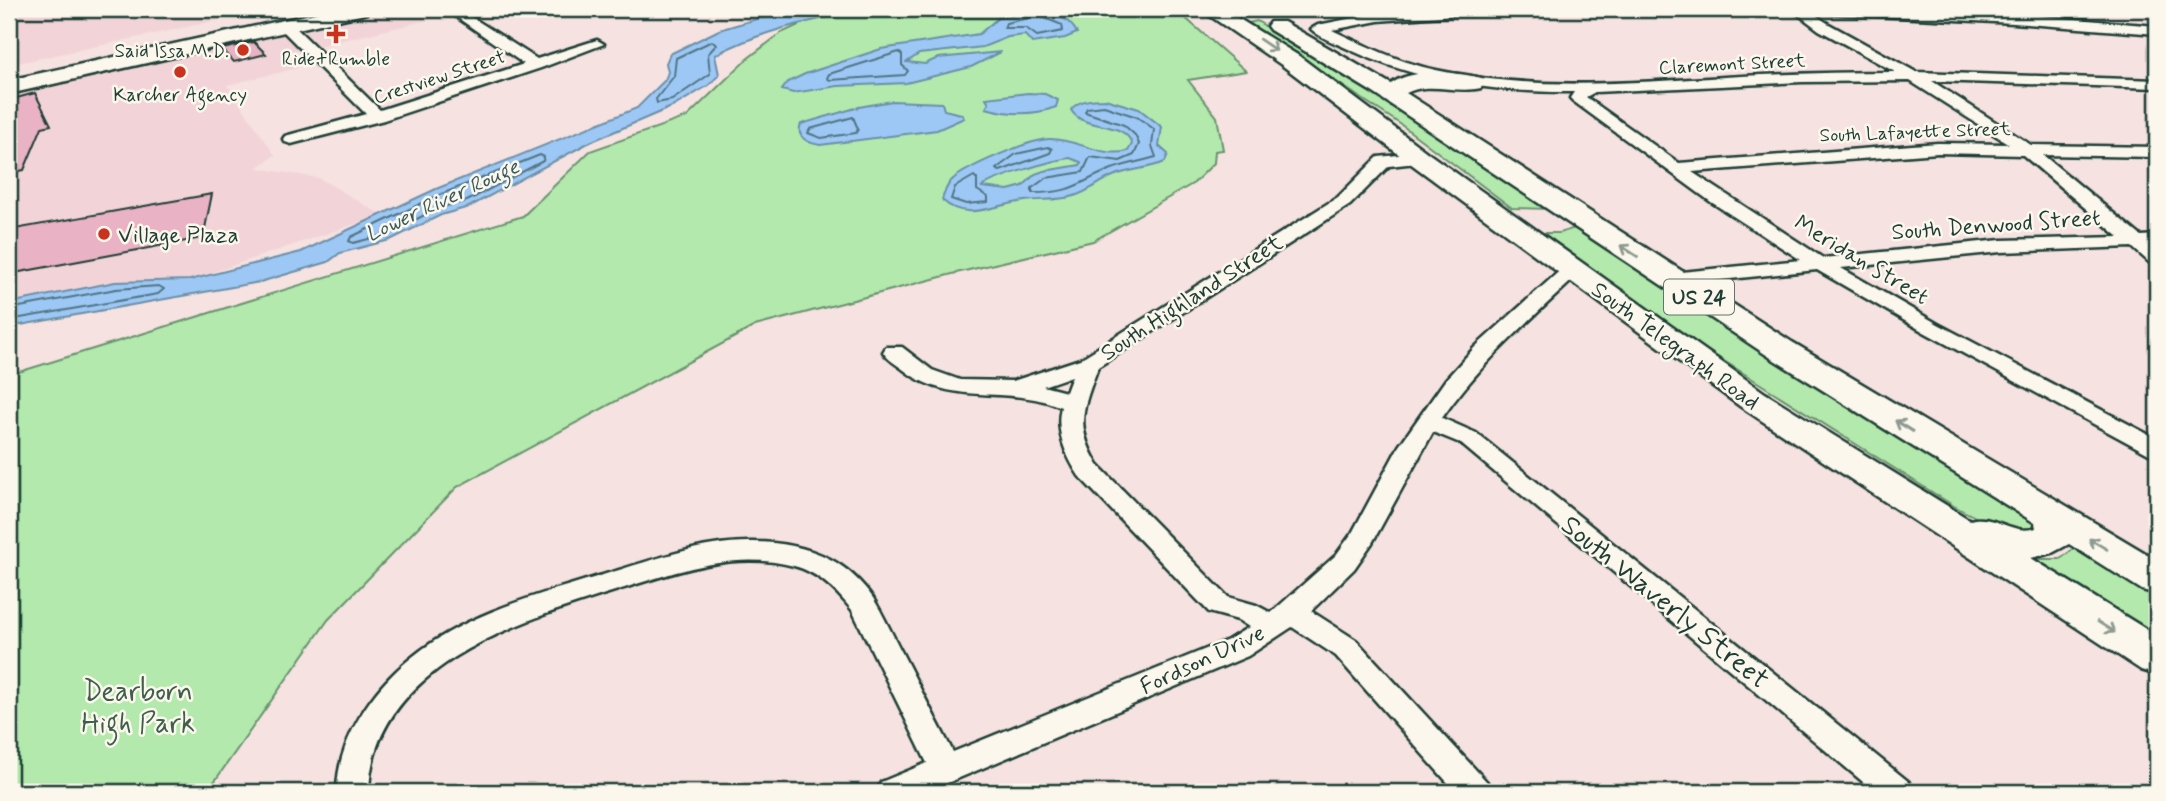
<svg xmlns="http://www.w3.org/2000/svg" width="2166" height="801" viewBox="0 0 2166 801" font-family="Mynerve,sans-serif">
	<rect width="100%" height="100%" fill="#f6e2e0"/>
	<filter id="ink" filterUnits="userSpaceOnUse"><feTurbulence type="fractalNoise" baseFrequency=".0143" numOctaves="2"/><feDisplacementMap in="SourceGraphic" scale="14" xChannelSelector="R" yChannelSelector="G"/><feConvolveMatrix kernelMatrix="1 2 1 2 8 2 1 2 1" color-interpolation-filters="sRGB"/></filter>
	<g filter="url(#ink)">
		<g fill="#f2d4d8">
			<polygon points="9,9 271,9 9,65"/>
			<polygon points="380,9 475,9 285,54 298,68 227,85 275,155 257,168 319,178 382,215 190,280 9,311 9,94"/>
		</g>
		<g fill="#b3e9ac" stroke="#699370" stroke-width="2">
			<polygon points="834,9 1175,9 1246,71 1188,80 1217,117 1223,150 1215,151 1214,163 1194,183 1093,241 956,273 755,326 457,487 328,620 207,792 9,792 9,375 523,216 590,151 687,117 747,59 781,33"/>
			<polygon points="1257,21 1356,82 1549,209 1512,208 1400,124 1248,23"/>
			<path d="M1575,228l457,293 2,7c-16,11 -64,-13 -80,-22l-287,-181 -129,-92h21z"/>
			<polygon points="2076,547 2157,593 2157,642 2027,559 2060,559"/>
		</g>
		<g fill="#9dc8f6" stroke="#6b90a8" stroke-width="2" fill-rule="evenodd">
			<path d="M791,9h75c-54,12 -102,20 -151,46l4,20 -10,10 -35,21 -84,36 -121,65 -28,8 -51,25 -50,13 -12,9 -68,20 -251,45v-24l106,-21 75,-2 111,-28 135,-63 201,-81 28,-28 3,-8 -2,-9 4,-9 49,-24z"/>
			<path d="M1036,11c16,1 33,6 41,22l-12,5 -33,5 -7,-8 -17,2 -25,10 -64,7 -12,8 18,2 13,-6 63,-6 -30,15 -65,16 -68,3 -45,7 -11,-3 6,-8 17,-8 76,-25 98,-15 19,-16z"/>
			<path d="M1028,93l17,1 13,6 -2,7c-24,9 -46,8 -70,1l3,-5 -3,-5z"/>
			<path d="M1105,99l34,10 23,18 -3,19 9,8 -3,8c-17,7 -36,7 -52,14 -14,6 -25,16 -39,20 -16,5 -33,3 -49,5 -29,3 -58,22 -83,-1 2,-7 4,-13 9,-19 13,-13 79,-42 99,-42 28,0 50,19 78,12l4,-7c-8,-25 -48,-12 -61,-34 7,-11 22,-10 34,-11zM1070,158l11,4 -1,3 -36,6 -9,3 -12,12 -15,4 -26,-3c9,-9 72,-27 88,-29z"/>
			<path d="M892,101l50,2 2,7 17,4 3,4 -27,12 -117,15c-11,-2 -25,-7 -19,-21l58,-17z"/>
		</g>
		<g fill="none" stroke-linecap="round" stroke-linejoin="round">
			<g stroke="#517582" stroke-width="2">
				<polyline points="1033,9 1029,18 1006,23 1004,28 1026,28 1037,36 1063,31 1062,25 1042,17 1040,9"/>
				<polygon points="712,41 717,44 708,54 710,74 672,100 657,103 656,99 674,76 676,58"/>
				<polygon points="899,52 902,55 902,65 908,71 905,75 830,80 827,78 829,74"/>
				<path d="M1104,106l33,11 17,12 -2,17 4,11c-14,4 -30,7 -44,12 -36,14 -37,24 -80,24v-5l14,-10 37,-6 7,-15 30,4 14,-6 5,-11 -4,-9 -11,-10 -39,-13 2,-4z"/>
				<polygon points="853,117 858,129 856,133 821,138 808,133 810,129"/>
				<polygon points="1048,147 1052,149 1050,153 1000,171 996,169 1016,154"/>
				<polygon points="540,155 544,157 543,161 467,201 438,208 388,234 353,243 349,241 351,237 439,195"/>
				<polygon points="974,176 977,179 977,190 988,197 988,202 966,204 951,199 955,187"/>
				<polyline points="9,309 116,289 159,286 164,289 158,294 9,320"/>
			</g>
		</g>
		<g fill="#eab2c5" stroke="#1f3d34" stroke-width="2">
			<polygon points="254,42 266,54 234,62 222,49"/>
			<polygon points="35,93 51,125 42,127 24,170 9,173 9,100"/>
			<polygon points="212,194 204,233 196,234 197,239 9,274 9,230"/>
		</g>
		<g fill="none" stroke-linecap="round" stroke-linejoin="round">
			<g stroke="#1f3d34" stroke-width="5">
				<g id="street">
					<polygon points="9,9 19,9 9,13"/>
					<polygon points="445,9 459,9 537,59 597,40 604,44 541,68 384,120 291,144 285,142 283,139 285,136 366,114 281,29 281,23 291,23 380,110 524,64"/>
					<path d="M1432,9h54l-7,4 -101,8 -46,9c34,16 67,32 104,40 94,21 193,13 288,7 57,-3 114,-5 171,-5l-76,-42 -28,-21h15l23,15 87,48 241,8v8l-225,-7 99,64 126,2v10l-114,-2 98,81 16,-1v12h-3l3,2v16l-7,-2 -18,-16 -131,5 -160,16 97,56 219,115v18l-8,-3 -225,-122 -107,-62 -145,15 -7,-2 -3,-4 3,-4 7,-2 129,-13 -90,-58 -138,-101 -3,-3 4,-6c-79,1 -159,-11 -230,-45 -11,-5 -25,-10 -33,-18l7,-4 60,-12zM1910,81l99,63 -71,-1 -259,20 -93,-66 9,-5 207,-10zM1938,153l85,2 96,82 -118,3 -178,18 -131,-86z"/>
					<path d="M1810,9c115,-6 232,8 347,17v8l-143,-11 -197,-10z"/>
					<path d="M1419,153l6,1 2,4 -2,4 -36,4 -39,39 -252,162c-15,42 -24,57 0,98l130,132 28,8 15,8 65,-58 16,-22 47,-87 47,-67 29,-32 90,-81h14l3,4 -3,4c-49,46 -99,89 -137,144l34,15 433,349 5,10h-39l-415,-349 -27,-11 -61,111 -18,26 -43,42 45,29 131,142 5,10h-36l-120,-136 -44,-29 -44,29 -322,136h-50l5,-10 46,-19 -75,-153c-15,-19 -34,-38 -58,-44 -60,-16 -119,6 -176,24 -98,31 -246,76 -249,202h-32c0,-51 35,-103 74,-134 56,-46 131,-64 198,-85 47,-14 95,-32 144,-31 26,0 54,5 77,17 17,9 32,23 43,39 10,16 18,34 27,51 18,35 35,69 53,103l275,-112 21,-13 -11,-7 -29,-8 -130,-136c-13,-20 -24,-45 -18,-69 -53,-23 -109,1 -157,-37 -8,-6 -16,-10 -21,-18l3,-5h16l30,23 28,10 53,1 67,-22 258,-162 40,-40zM1072,376l-6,16 -23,-6z"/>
				</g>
			</g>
			<g stroke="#1f3d34" stroke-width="5">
				<g id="primary">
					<polygon points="334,9 370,9 367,13 360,15 9,94 9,80"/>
					<path d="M1200,9h23l76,47 129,97 337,240 205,127c24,-7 43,16 66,8l-1,-5 -267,-167 -396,-264 -102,-62 -3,-4 3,-4h14l107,62c20,-16 66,-12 90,-6l3,5 -3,5c-26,6 -51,-7 -75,5l386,249 365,218v34l-15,-4 -73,-46 -17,9 -21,5 126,78v39l-16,-5 -400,-263 -331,-244 -127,-97z"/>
				</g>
			</g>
			<use href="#street" fill="#fbf7ec" fill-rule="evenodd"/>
			<use href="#primary" fill="#fbf7ec" fill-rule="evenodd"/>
		</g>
		<defs><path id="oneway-shaft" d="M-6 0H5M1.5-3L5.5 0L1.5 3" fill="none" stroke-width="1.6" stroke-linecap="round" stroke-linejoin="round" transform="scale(1.75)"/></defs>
		<g stroke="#8d9a90">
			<use href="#oneway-shaft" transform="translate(1268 45) rotate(34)"/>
			<use href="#oneway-shaft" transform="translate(1629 251) rotate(-147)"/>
			<use href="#oneway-shaft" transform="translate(1904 426) rotate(-148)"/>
			<use href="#oneway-shaft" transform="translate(2098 544) rotate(-149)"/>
			<use href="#oneway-shaft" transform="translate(2106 627) rotate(32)"/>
		</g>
	</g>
	<g fill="#c8321e" stroke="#fbf7ec" stroke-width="2.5">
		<path d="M332.5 23.5h7v7h7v7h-7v7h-7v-7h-7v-7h7z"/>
		<circle cx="243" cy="50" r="7"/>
		<circle cx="180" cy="72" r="7"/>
		<circle cx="104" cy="234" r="7"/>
	</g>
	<g text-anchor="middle" stroke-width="5" stroke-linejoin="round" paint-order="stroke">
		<g font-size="19" fill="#1f3d34" stroke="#fbf7ec">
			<text x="229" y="57" text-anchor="end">Said Issa M.D.</text>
			<text x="336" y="65">Ride+Rumble</text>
			<text x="180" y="101">Karcher Agency</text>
		</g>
		<g font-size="19" fill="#1f3d34" stroke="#fbf7ec">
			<text transform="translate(1732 63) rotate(-3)" y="7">Claremont Street</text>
			<text transform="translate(439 76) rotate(-18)" y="7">Crestview Street</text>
			<text transform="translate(1915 131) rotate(-2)" y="7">South Lafayette Street</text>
		</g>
		<g font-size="21" font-style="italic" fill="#38595b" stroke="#fbf7ec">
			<text transform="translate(442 200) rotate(-25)" y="7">Lower River Rouge</text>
		</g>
		<rect fill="#fbf7ec" stroke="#61756b" stroke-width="2" x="1664" y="279.5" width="70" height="35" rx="5"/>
		<g font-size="21" font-weight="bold" fill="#1f3d34">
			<text x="1699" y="304">US 24</text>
		</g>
		<g font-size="23" fill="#1f3d34" stroke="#fbf7ec">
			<text transform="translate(1996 224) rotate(-4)" y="8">South Denwood Street</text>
			<text transform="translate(1862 259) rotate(31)" y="8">Meridan Street</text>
			<text transform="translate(1191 297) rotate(-33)" y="8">South Highland Street</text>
			<text transform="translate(1676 345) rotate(36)" y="8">South Telegraph Road</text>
			<text transform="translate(1202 659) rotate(-25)" y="8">Fordson Drive</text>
		</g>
		<g font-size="23" fill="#1f3d34" stroke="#fbf7ec" text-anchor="start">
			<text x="118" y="242">Village Plaza</text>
		</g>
		<g font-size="28" fill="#1f3d34" stroke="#fbf7ec">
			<text transform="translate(1666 601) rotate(39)" y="10">South Waverly Street</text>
		</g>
		<g font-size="28" fill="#3d5f4c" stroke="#fbf7ec">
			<text x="138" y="700">Dearborn<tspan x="138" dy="32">High Park</tspan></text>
		</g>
	</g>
	<rect width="2166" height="801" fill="none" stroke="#fbf7ec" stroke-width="35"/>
	<rect x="18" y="18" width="2131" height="766" fill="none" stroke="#1f3d34" stroke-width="2.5" filter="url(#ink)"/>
</svg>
